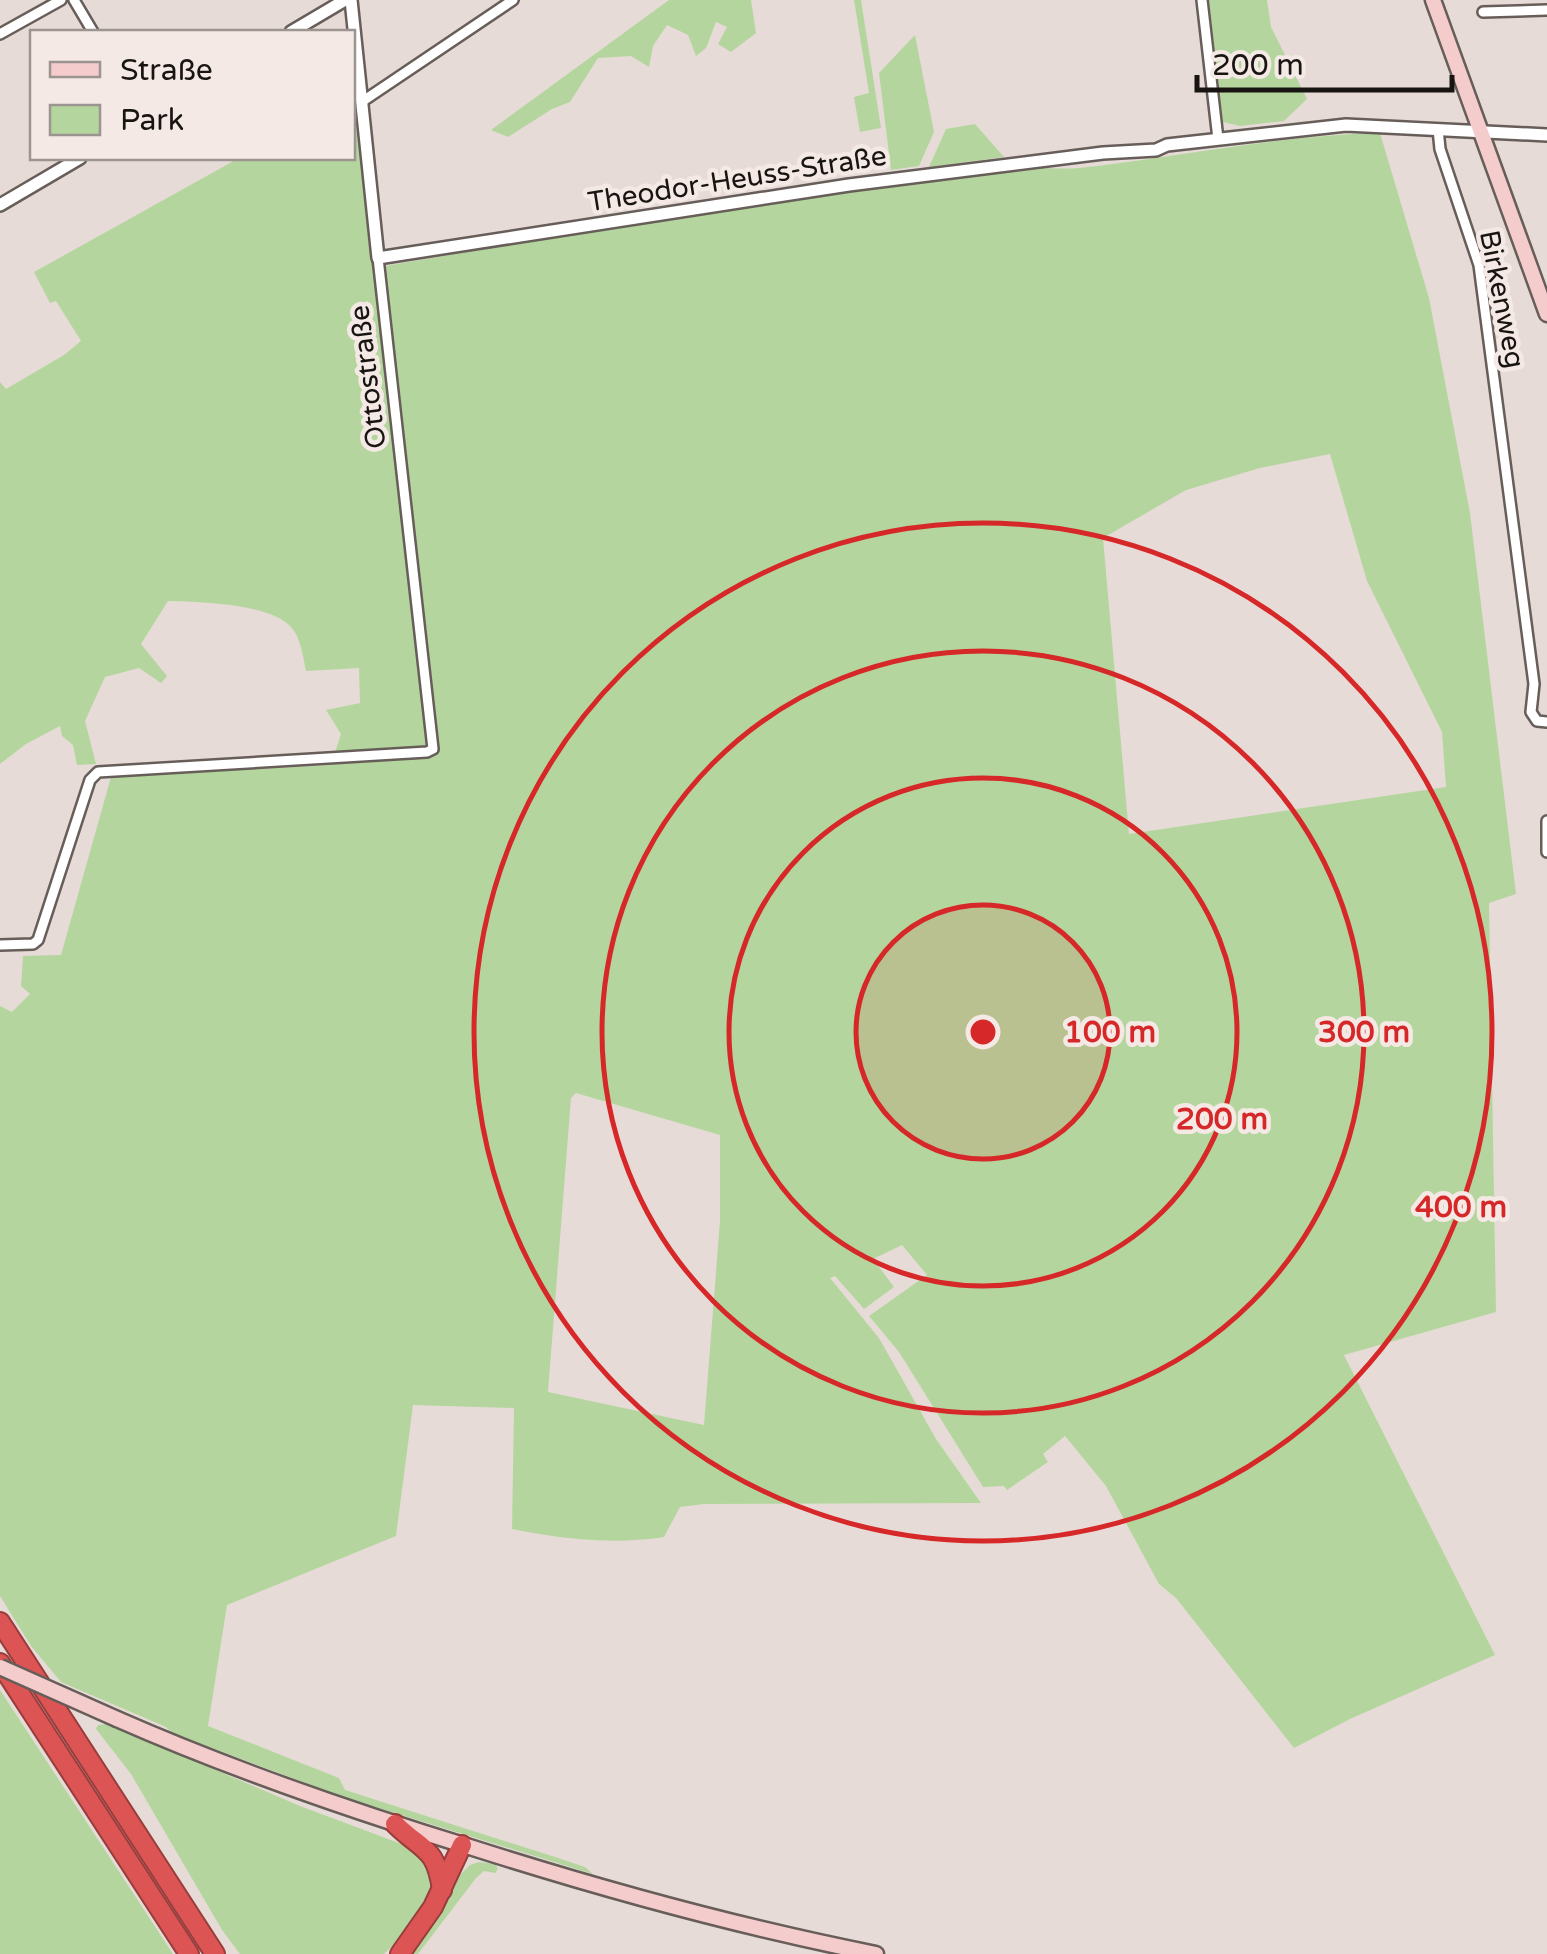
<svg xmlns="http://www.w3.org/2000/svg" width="1547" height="1954" viewBox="0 0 1547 1954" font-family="'Varela Round',sans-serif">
	<rect width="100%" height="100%" fill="#e7dbd7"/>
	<g fill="#b4d69e" fill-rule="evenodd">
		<polygon points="669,0 751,0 756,33 731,52 718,44 727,27 716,22 706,48 696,56 688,35 667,25 653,46 649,67 631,56 598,58 570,102 552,109 508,137 491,130"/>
		<polygon points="854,0 861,0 881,128 860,132 854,97 869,93"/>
		<polygon points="1209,0 1267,0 1271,27 1307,99 1284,121 1240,126 1223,122"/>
		<polygon points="915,35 934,132 919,166 891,170 879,73"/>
		<path d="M353,79l20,189c214,-36 429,-76 645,-100 20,-2 41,2 61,0 101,-11 200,-33 301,-35l49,165 41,215 46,381 -27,9 7,409 -152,43 151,300 -145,64 -56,29 -118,-150 -17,-14 -53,-98 -41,-50 -22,18 5,8 -41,28 -3,-4 -21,1 -84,-135 -30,-36 58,-41 -25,-30 -29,14 21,28 -30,22 -29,-33 -5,2 49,60 57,101 45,64 -277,1 -24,3 -16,30c-50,8 -102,2 -152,-8l2,-121 -101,-3 -17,131 -169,69 -19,121 131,52 6,12 210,67 30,10 8,7 -247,-76 -174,-65 -6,-6 -105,-45 -30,-36 -31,-50v-590l12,6 18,-18 -9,-8 2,-30 38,-1 50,-178 220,-12 10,-31 -15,-24 34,-7 -1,-35 -53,3c-3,-14 -5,-33 -15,-44 -21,-24 -93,-25 -123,-26l-27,43 26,32 -6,7 -22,-15 -34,9 -20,44 11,43 -19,1 -4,-20 -11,-9 -2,-10 -34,18 -26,20v-382l6,7 58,-34 17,-14 -25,-40 -6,2 -16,-31 205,-114h113zM1330,454l37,127 75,151 4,55 -317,47 -26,-296 83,-48 74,-22zM576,1093l144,42v86l-16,204 -156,-33 23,-294z"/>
		<polygon points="975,124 1004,157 929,167 946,129"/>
		<polygon points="0,1690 173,1954 0,1954"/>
		<path d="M108,1724l192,82 123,46 11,27c-10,31 -26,53 -50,75h-144l-18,-24 -91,-156 -35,-45 2,-4z"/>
		<polygon points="479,1862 495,1864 498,1869 495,1873 484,1871 476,1878 418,1954 409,1954 460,1875 470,1865"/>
	</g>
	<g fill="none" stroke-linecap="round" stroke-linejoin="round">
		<g stroke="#675d59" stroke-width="14">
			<g id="minor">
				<polyline points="74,0 93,32"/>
				<polyline points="1202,0 1218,139"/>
				<polyline points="1483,12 1547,10"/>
				<polyline points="0,34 61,0"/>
				<polyline points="363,101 513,0"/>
				<polyline points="1438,129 1440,149 1479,265 1534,684 1531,712 1537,721 1547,722"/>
				<polyline points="1547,821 1547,852"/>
				<polyline points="0,945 33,944 38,940 90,780 98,772 427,752 433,749 378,258"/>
			</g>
		</g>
		<g stroke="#675d59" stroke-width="16">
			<g id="tertiary">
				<polyline points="351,0 378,258 849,185 1103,153 1156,150 1167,145 1346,125 1547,135"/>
				<polyline points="291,32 345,0"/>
				<polyline points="0,205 80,158"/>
			</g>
		</g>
		<g stroke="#675d59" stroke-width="19">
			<g id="secondary">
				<polyline points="1433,0 1547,314"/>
				<path d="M117,1719c116,51 235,92 356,129 132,42 267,79 403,106"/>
			</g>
		</g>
		<g stroke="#973e3d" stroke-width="22">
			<g id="motorway">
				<polyline points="0,1622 215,1954"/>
				<polyline points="0,1663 189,1954"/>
				<path d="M395,1824c27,27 41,22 47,66"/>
				<polyline points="400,1954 433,1907 462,1845"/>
			</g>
		</g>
		<use href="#minor" stroke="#fff" stroke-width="9"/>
		<use href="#tertiary" stroke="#fff" stroke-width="11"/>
		<use href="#secondary" stroke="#f4cccc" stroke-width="14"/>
		<use href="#motorway" stroke="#dc5454" stroke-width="18"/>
		<g stroke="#675d59" stroke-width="19" stroke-linecap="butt">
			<polyline id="secondary-bridge" points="0,1667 117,1719"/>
		</g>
		<use href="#secondary-bridge" stroke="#f4cccc" stroke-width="14"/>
	</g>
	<circle cx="983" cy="1032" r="127" fill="#d62828" fill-opacity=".12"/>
	<g fill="none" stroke="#d62828" stroke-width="5">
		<circle cx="983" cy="1032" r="127"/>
		<circle cx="983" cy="1032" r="254"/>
		<circle cx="983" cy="1032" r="381"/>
		<circle cx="983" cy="1032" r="509"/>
	</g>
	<g text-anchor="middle" stroke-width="9" stroke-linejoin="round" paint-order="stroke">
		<g font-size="28" fill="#181412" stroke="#f4e9e4">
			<text transform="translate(737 178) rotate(-9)" y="10">Theodor-Heuss-Straße</text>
			<text transform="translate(1503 299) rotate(79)" y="10">Birkenweg</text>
			<text transform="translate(367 377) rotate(-97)" y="10">Ottostraße</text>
		</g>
	</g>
	<circle cx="983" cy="1032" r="15" fill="#d62828" stroke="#f4e9e4" stroke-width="5"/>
	<g font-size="30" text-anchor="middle" font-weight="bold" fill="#d62828" stroke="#f4e9e4" stroke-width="9" stroke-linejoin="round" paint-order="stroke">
		<text x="1110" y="1042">100 m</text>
		<text x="1364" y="1042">300 m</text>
		<text x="1222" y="1129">200 m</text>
		<text x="1461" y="1217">400 m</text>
	</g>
	<rect x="30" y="30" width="325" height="130" fill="#f4e9e4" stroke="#9c9490" stroke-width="2.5"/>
	<rect x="50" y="62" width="50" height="15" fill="#f4cccc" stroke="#9c9490" stroke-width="2.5"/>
	<text x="120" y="80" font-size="30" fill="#181412">Straße</text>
	<rect x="50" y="105" width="50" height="30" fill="#b4d69e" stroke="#9c9490" stroke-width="2.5"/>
	<text x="120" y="130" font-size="30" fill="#181412">Park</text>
	<path d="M1197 75v15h255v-15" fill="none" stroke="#181412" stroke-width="5"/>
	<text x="1212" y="75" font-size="30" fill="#181412" stroke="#f4e9e4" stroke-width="8" paint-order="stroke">200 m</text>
</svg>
